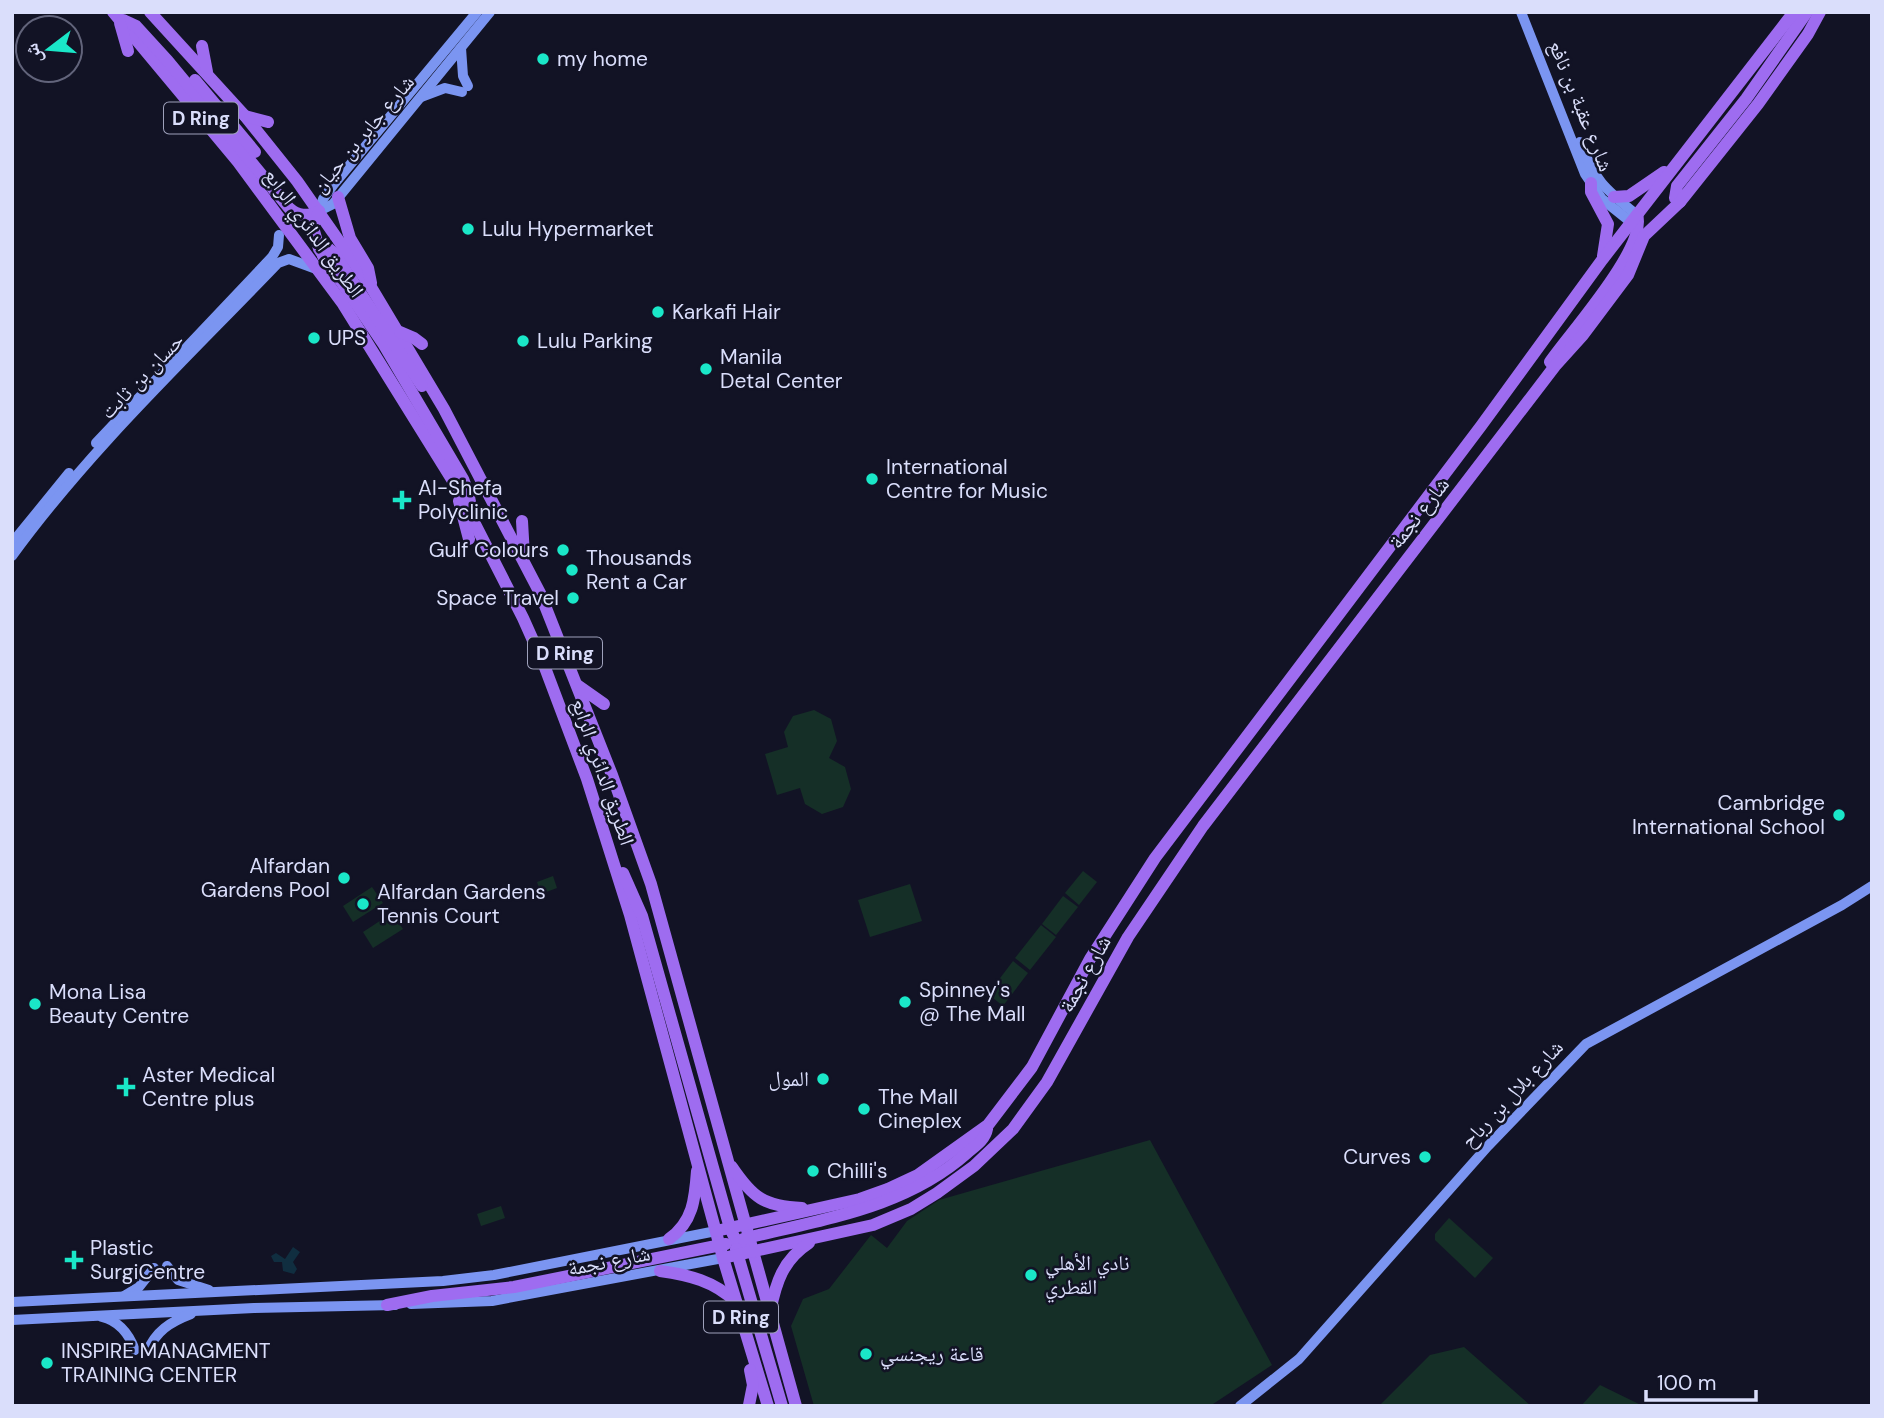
<svg xmlns="http://www.w3.org/2000/svg" width="1884" height="1418" viewBox="0 0 1884 1418" font-family="'DM Sans','Noto Naskh Arabic',sans-serif">
	<rect width="100%" height="100%" fill="#121325"/>
	<g fill="#152f27">
		<polygon points="814,710 831,719 837,741 829,758 845,767 851,789 843,807 822,814 805,804 800,788 777,795 765,754 788,747 784,732 793,716"/>
		<polygon points="1083,871 1097,882 1079,905 1065,893"/>
		<polygon points="553,876 557,888 541,894 537,882"/>
		<polygon points="910,884 922,921 870,937 858,900"/>
		<polygon points="372,887 383,903 353,922 343,906"/>
		<polygon points="1063,896 1078,907 1056,935 1042,924"/>
		<polygon points="392,913 403,929 373,948 363,932"/>
		<polygon points="1041,925 1056,937 1030,970 1015,958"/>
		<polygon points="1013,961 1028,973 1003,1006 988,994"/>
		<polygon points="1150,1140 1272,1365 1210,1406 814,1406 791,1326 803,1299 829,1289 871,1235 887,1248 907,1221 939,1200"/>
		<polygon points="501,1206 505,1218 481,1226 477,1214"/>
		<polygon points="1449,1218 1493,1258 1475,1278 1435,1240 1435,1234"/>
		<polygon points="1464,1347 1531,1406 1379,1406 1430,1355"/>
		<polygon points="1600,1385 1643,1406 1581,1406"/>
	</g>
	<polygon fill="#102e40" points="293,1247 300,1252 293,1262 297,1269 294,1274 283,1271 282,1262 274,1262 271,1256 276,1253 285,1259"/>
	<g fill="none" stroke-linecap="round" stroke-linejoin="round">
		<g stroke="#7b95f1" stroke-width="10">
			<polyline points="1521,12 1585,174 1602,199 1637,227"/>
			<polyline points="461,48 463,76 468,86"/>
			<polyline points="421,97 445,88 462,92"/>
			<path d="M1580,142c16,40 24,46 57,73"/>
			<polyline points="319,211 333,204 490,12"/>
			<polyline points="319,211 323,199 334,184 477,12"/>
			<polyline points="96,443 272,257 278,247 279,235"/>
			<polyline points="12,543 69,473"/>
			<path d="M12,556c78,-107 175,-198 266,-293l11,-4 30,11"/>
			<polyline points="167,1266 178,1280 209,1290"/>
			<polyline points="124,1296 139,1287 154,1268"/>
			<polyline points="12,1302 443,1281 494,1275 716,1231"/>
			<polyline points="411,1304 492,1301 723,1258"/>
			<path d="M102,1317c17,4 27,17 33,33"/>
			<polyline points="12,1320 254,1308 395,1305"/>
			<path d="M147,1352c9,-21 23,-30 44,-38"/>
			<polyline points="1240,1406 1299,1359 1488,1146 1586,1044 1842,905 1872,886"/>
		</g>
		<g stroke="#9e6cf0" stroke-width="12">
			<polyline points="113,12 238,162 343,304 453,481 523,618 544,665 587,779 630,915 723,1258 768,1406"/>
			<polyline points="150,12 245,116 297,181 371,287 444,409 540,593 612,775 651,884 796,1406"/>
			<path d="M123,20l13,6 32,35 121,147c9,8 18,9 30,3"/>
			<polyline points="120,23 128,51"/>
			<polyline points="202,46 207,72"/>
			<polyline points="195,80 255,152"/>
			<polyline points="245,116 268,122"/>
			<polyline points="1591,183 1591,192 1608,224 1603,256"/>
			<polyline points="338,197 350,238 368,268 371,283"/>
			<polyline points="1614,197 1629,196 1664,172"/>
			<polyline points="1680,202 1675,198 1677,186 1746,99 1807,12"/>
			<polyline points="319,211 313,227 319,249 384,345 463,479 468,492 470,502"/>
			<polyline points="323,256 324,250 328,248 334,253 422,386"/>
			<polyline points="400,332 414,338 422,344"/>
			<path d="M1550,362c20,-29 98,-115 87,-147"/>
			<polyline points="459,501 469,539"/>
			<polyline points="522,521 524,556"/>
			<polyline points="577,685 604,704"/>
			<polyline points="623,873 642,916 730,1228 738,1245 752,1253"/>
			<path d="M732,1167c21,31 32,39 70,41"/>
			<polyline points="716,1231 860,1199 888,1189 918,1175 988,1125 1032,1067 1090,959 1155,858 1481,426 1602,260 1794,12"/>
			<path d="M669,1239c24,-17 26,-40 28,-68"/>
			<path d="M743,1239c78,-20 161,-30 224,-86 8,-7 18,-13 20,-24"/>
			<polyline points="736,1249 782,1406"/>
			<polyline points="723,1258 873,1225 911,1209 937,1193 974,1166 1013,1129 1047,1082 1128,937 1203,826 1555,366 1583,335 1628,275 1644,236 1680,202 1758,104 1808,34 1820,12"/>
			<path d="M660,1271c29,4 54,10 76,31"/>
			<polyline points="387,1305 432,1296 514,1287 726,1244"/>
			<path d="M770,1312c6,-30 13,-52 39,-69"/>
			<polyline points="749,1405 753,1385 750,1370"/>
		</g>
	</g>
	<g fill="#1ae7c8" stroke="#121325" stroke-width="2.5">
		<circle cx="543" cy="59" r="7"/>
		<circle cx="468" cy="229" r="7"/>
		<circle cx="658" cy="312" r="7"/>
		<circle cx="314" cy="338" r="7"/>
		<circle cx="523" cy="341" r="7"/>
		<circle cx="706" cy="369" r="7"/>
		<circle cx="872" cy="479" r="7"/>
		<path d="M398.5 489.5h7v7h7v7h-7v7h-7v-7h-7v-7h7z"/>
		<circle cx="563" cy="550" r="7"/>
		<circle cx="572" cy="570" r="7"/>
		<circle cx="573" cy="598" r="7"/>
		<circle cx="1839" cy="815" r="7"/>
		<circle cx="344" cy="878" r="7"/>
		<circle cx="363" cy="904" r="7"/>
		<circle cx="905" cy="1002" r="7"/>
		<circle cx="35" cy="1004" r="7"/>
		<circle cx="823" cy="1079" r="7"/>
		<path d="M122.5 1076.5h7v7h7v7h-7v7h-7v-7h-7v-7h7z"/>
		<circle cx="864" cy="1109" r="7"/>
		<circle cx="1425" cy="1157" r="7"/>
		<circle cx="813" cy="1171" r="7"/>
		<path d="M70.5 1249.5h7v7h7v7h-7v7h-7v-7h-7v-7h7z"/>
		<circle cx="1031" cy="1275" r="7"/>
		<circle cx="866" cy="1354" r="7"/>
		<circle cx="47" cy="1363" r="7"/>
	</g>
	<g text-anchor="middle" stroke-width="5" stroke-linejoin="round" paint-order="stroke">
		<g fill="#121325" stroke="#9ea1bb" stroke-width="2">
			<rect x="164" y="102.5" width="74" height="31" rx="5"/>
			<rect x="528" y="637.5" width="74" height="31" rx="5"/>
			<rect x="704" y="1301.5" width="74" height="31" rx="5"/>
		</g>
		<g font-size="19" font-weight="bold" fill="#dadefb">
			<text x="201" y="125">D Ring</text>
			<text x="565" y="660">D Ring</text>
			<text x="741" y="1324">D Ring</text>
		</g>
		<g font-size="21" fill="#dadefb" stroke="#121325" text-anchor="start">
			<text x="557" y="66">my home</text>
			<text x="482" y="236">Lulu Hypermarket</text>
			<text x="672" y="319">Karkafi Hair</text>
			<text x="328" y="345">UPS</text>
			<text x="537" y="348">Lulu Parking</text>
			<text x="720" y="364">Manila<tspan x="720" dy="24">Detal Center</tspan></text>
			<text x="886" y="474">International<tspan x="886" dy="24">Centre for Music</tspan></text>
			<text x="418" y="495">Al-Shefa<tspan x="418" dy="24">Polyclinic</tspan></text>
			<text x="549" y="557" text-anchor="end">Gulf Colours</text>
			<text x="586" y="565">Thousands<tspan x="586" dy="24">Rent a Car</tspan></text>
			<text x="559" y="605" text-anchor="end">Space Travel</text>
			<text x="1825" y="810" text-anchor="end">Cambridge<tspan x="1825" dy="24">International School</tspan></text>
			<text x="330" y="873" text-anchor="end">Alfardan<tspan x="330" dy="24">Gardens Pool</tspan></text>
			<text x="377" y="899">Alfardan Gardens<tspan x="377" dy="24">Tennis Court</tspan></text>
			<text x="919" y="997">Spinney's<tspan x="919" dy="24">@ The Mall</tspan></text>
			<text x="49" y="999">Mona Lisa<tspan x="49" dy="24">Beauty Centre</tspan></text>
			<text x="142" y="1082">Aster Medical<tspan x="142" dy="24">Centre plus</tspan></text>
			<text x="809" y="1086" text-anchor="end">المول</text>
			<text x="878" y="1104">The Mall<tspan x="878" dy="24">Cineplex</tspan></text>
			<text x="1411" y="1164" text-anchor="end">Curves</text>
			<text x="827" y="1178">Chilli's</text>
			<text x="90" y="1255">Plastic<tspan x="90" dy="24">SurgiCentre</tspan></text>
			<text x="1045" y="1270">نادي الأهلي<tspan x="1045" dy="24">القطري</tspan></text>
			<text x="61" y="1358">INSPIRE MANAGMENT<tspan x="61" dy="24">TRAINING CENTER</tspan></text>
			<text x="880" y="1361">قاعة ريجنسي</text>
		</g>
		<g font-size="21" fill="#dadefb" stroke="#121325">
			<text transform="translate(1581 106) rotate(68)" y="7">شارع عقبة بن نافع</text>
			<text transform="translate(363 134) rotate(-50)" y="7">شارع جابر بن حيان</text>
			<text transform="translate(314 233) rotate(54)" y="7">الطريق الدائري الرابع</text>
			<text transform="translate(142 376) rotate(-46)" y="7">حسان بن ثابت</text>
			<text transform="translate(1419 513) rotate(-52)" y="7">شارع نجمة</text>
			<text transform="translate(603 772) rotate(71)" y="7">الطريق الدائري الرابع</text>
			<text transform="translate(1085 974) rotate(-61)" y="7">شارع نجمة</text>
			<text transform="translate(1512 1094) rotate(-47)" y="7">شارع بلال بن رباح</text>
			<text transform="translate(609 1261) rotate(-11)" y="7">شارع نجمة</text>
		</g>
	</g>
	<rect width="1884" height="1418" fill="none" stroke="#dadefb" stroke-width="28"/>
	<g transform="translate(49 49) rotate(254)"><circle r="33" fill="#121325" stroke="#62647b" stroke-width="2"/>
	<path d="M0-5L12 26L0 18L-12 26Z" fill="#1ae7c8"/>
	<text y="-10" font-size="19" font-weight="bold" text-anchor="middle" fill="#dadefb">ش</text>
	</g>
	<path d="M1646 1390v10h110v-10" fill="none" stroke="#dadefb" stroke-width="3.5"/>
	<text x="1657" y="1390" font-size="21" fill="#dadefb" stroke="#121325" stroke-width="5" paint-order="stroke">100 m</text>
</svg>
